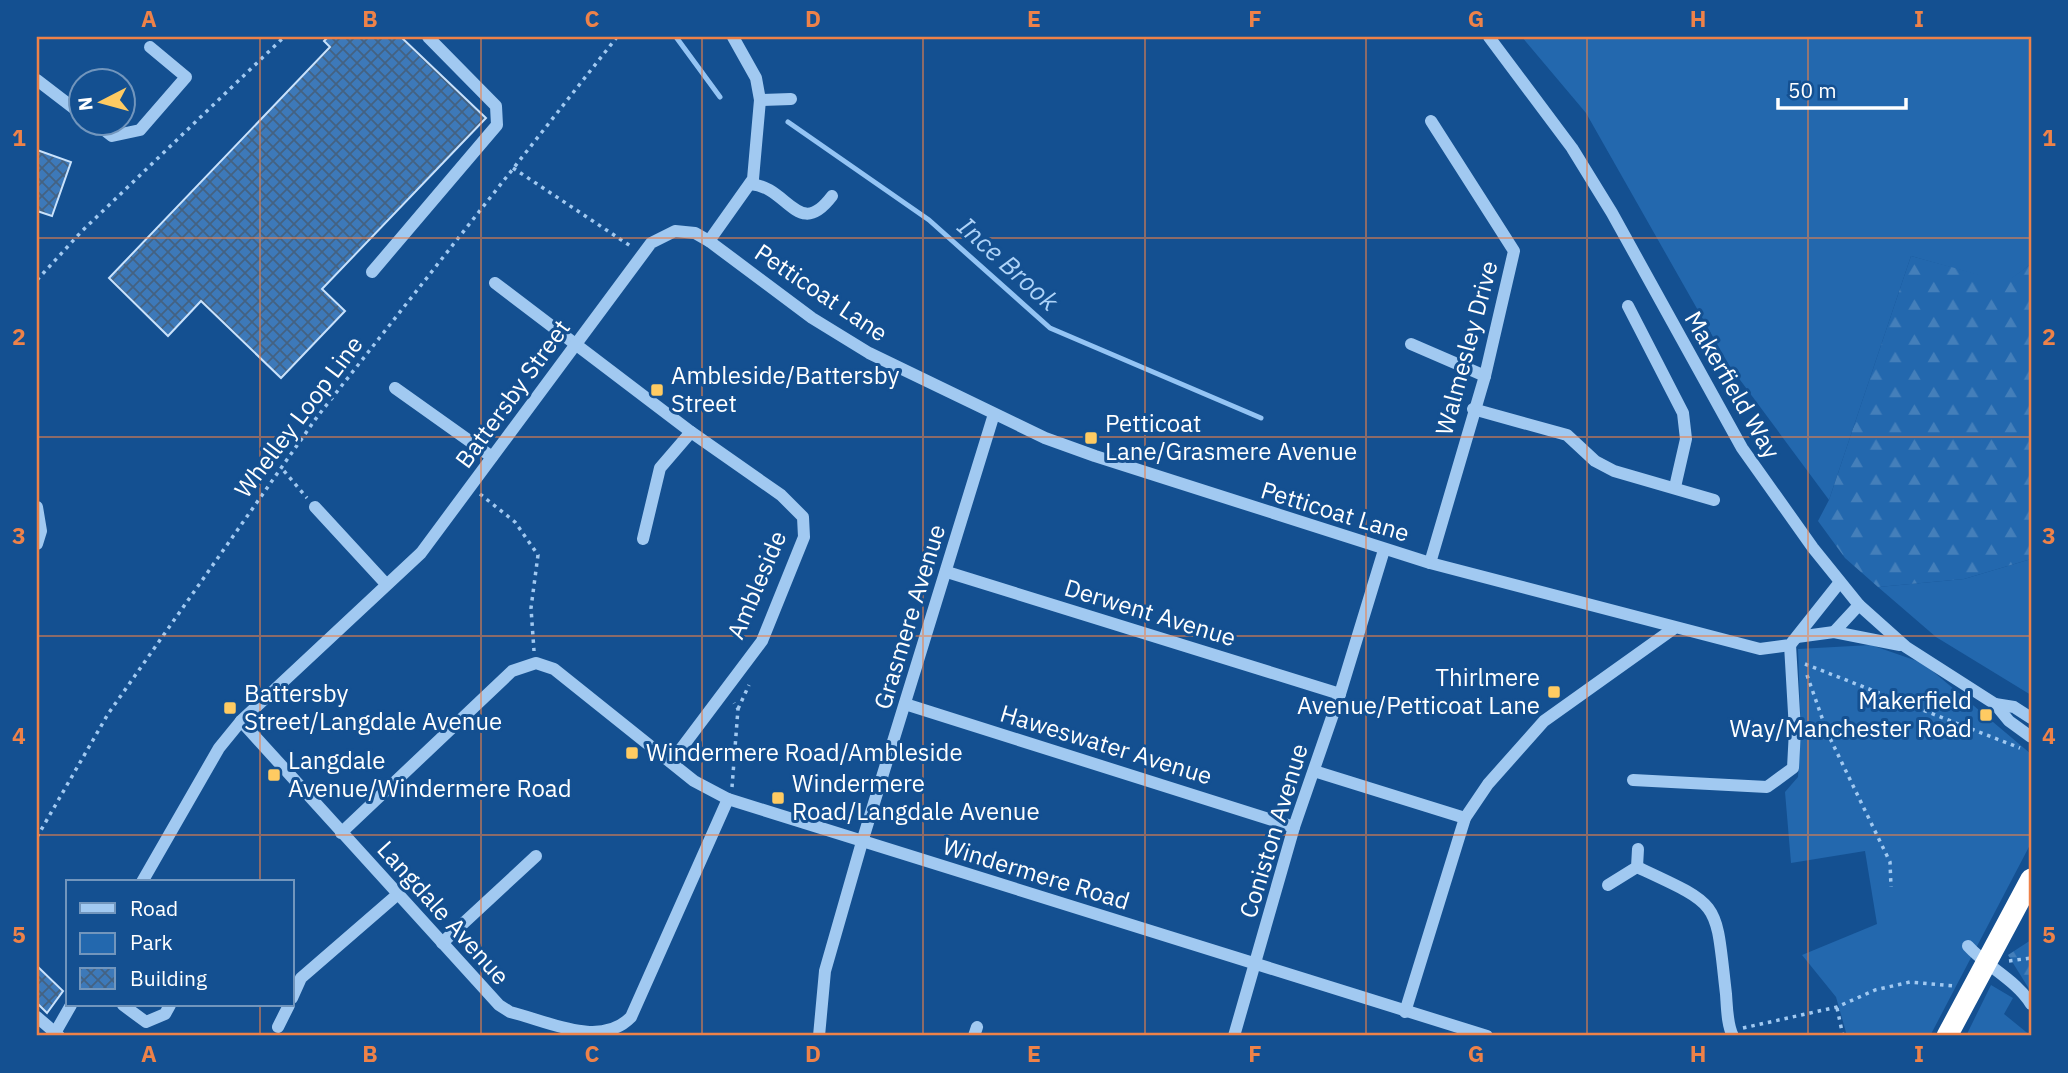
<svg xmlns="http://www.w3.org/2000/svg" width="2068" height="1073" viewBox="0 0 2068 1073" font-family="'IBM Plex Sans',sans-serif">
	<defs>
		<pattern id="forest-firs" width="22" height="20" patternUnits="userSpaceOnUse" patternTransform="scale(1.75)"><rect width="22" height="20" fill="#2368ae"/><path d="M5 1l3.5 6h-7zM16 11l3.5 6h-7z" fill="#447fba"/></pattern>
		<pattern id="building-cross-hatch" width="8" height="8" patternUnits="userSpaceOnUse" patternTransform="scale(1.75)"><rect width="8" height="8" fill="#3d79b9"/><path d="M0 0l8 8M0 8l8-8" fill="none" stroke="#446282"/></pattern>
	</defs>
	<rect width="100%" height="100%" fill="#145091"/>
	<g fill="#2368ae">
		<polygon points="1522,37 2031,37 2031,264 2006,283 1911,256 1829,500 1729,365 1586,113"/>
		<polygon points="2031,559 2031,695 1936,637 1878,587 1964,579"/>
		<polygon points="1871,645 1923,663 2031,754 2031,843 1930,1036 1847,1036 1836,997 1802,955 1877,924 1865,851 1791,863 1785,792 1798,777 1801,732 1798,649"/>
		<polygon points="1991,985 2013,998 2004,1014 2031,1036 1966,1036"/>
	</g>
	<g fill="url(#forest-firs)">
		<polygon points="1911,256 2006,282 2031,264 2031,559 1964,579 1878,587 1845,558 1818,521 1829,500"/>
		<polygon points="2031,940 2031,992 2008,955"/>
	</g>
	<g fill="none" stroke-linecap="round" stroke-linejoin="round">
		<g stroke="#94c4f4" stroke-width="5">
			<polyline points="676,37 720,97"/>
			<polyline points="788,122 929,220 1050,328 1261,418"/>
		</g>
	</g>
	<g fill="url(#building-cross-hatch)" stroke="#c9e2fc" stroke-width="2">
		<polygon points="328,37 401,37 486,118 322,289 345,311 281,378 201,301 168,336 109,278 330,47 324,41"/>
		<polygon points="37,150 71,162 52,216 37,211"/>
		<polygon points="37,966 63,991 47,1013 37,1003"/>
	</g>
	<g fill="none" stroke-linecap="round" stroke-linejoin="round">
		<g stroke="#a1c9f1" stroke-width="3.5" stroke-dasharray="3.5 5" stroke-linecap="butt">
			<polyline points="513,168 632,247"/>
			<polyline points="37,280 82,231 284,37"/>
			<polyline points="284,471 307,498"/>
			<polyline points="480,494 515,522 538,555 531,608 534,651"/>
			<polyline points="1805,664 2020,748"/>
			<polyline points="1807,675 1827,732 1890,862 1891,887"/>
			<polyline points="738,709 749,685"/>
			<polyline points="732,787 738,709 734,703"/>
			<polyline points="37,837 108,714 317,417 617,37"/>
			<polyline points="2009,961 2031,958"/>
			<polyline points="1837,1008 1843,1036"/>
			<polyline points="1743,1028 1837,1007 1875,990 1910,982 1955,986"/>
		</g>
		<g stroke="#a1c9f1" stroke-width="12">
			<polyline points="1489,37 1572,148 1612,213 1742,448 1813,548 1859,605 1906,647 1995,704 2009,721 2031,737"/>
			<polyline points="37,80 80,113"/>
			<polyline points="760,100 791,99"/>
			<polyline points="94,122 112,136 140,130 186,77 150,47"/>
			<path d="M750,184c38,2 48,57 82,12"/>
			<polyline points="709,241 753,179 760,100 756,78 733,37"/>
			<polyline points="372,272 497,125 496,106 428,37"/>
			<polyline points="495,283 691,432 781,495 803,517 804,537 762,641 671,762"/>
			<polyline points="1628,306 1683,413 1686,439 1675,487"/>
			<polyline points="1411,344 1485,376"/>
			<polyline points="395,388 492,457"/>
			<polyline points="1473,409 1567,435 1595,461 1614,471 1714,500"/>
			<polyline points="37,507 41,531 37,544"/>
			<polyline points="315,507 386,584"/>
			<polyline points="643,539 660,468 691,432"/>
			<polyline points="1430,563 1485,376 1514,251 1431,121"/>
			<polyline points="947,572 1340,694"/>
			<polyline points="1834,632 1859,605"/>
			<polyline points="1797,637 1834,632 1900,645"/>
			<polyline points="905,704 1294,827"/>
			<polyline points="1995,704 2014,707 2031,718"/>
			<path d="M241,721l258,284 11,7c38,9 90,37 121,5l97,-218"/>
			<polyline points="1314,771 1465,818"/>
			<polyline points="1633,780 1767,787 1793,768 1795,730 1790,645"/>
			<polyline points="341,833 512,671 536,663 554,669 694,781 728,799 1487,1036"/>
			<path d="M1637,867c86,40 78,33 89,127 1,13 1,31 7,42"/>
			<polyline points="142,882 219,748 241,721 421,553 651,243 675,231 695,233 709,241 812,318 869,353 1045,438 1095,456 1430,563 1760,649 1790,645 1840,582"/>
			<polyline points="1608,885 1637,867 1638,849"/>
			<polyline points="442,943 536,856"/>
			<path d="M1968,946c19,21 48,34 63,58"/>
			<polyline points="292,998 301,978 398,894"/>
			<polyline points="123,1005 146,1022 165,1014 170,1005"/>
			<polyline points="1405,1012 1465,818 1488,784 1544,721 1673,629"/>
			<polyline points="37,1017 59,1036"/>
			<polyline points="278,1027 289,1005"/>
			<polyline points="55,1033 71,1005"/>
			<polyline points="819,1036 825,971 862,842 994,414"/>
			<polyline points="974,1036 977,1027"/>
			<polyline points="1234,1036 1294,827 1340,694 1384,550"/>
		</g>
		<polyline stroke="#fff" stroke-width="21" points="1947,1036 2031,879"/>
	</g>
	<path fill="none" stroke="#ee8249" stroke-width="2" stroke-opacity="0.55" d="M260,37v845M481,37v999M702,37v999M923,37v999M1145,37v999M1366,37v999M1587,37v999M1808,37v999M37,238h1994M37,437h1994M37,636h1994M37,835h1994M260,1005v31"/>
	<g fill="#ffcb62" stroke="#145091" stroke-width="2.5">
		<rect x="650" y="383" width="14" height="14" rx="3.5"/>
		<rect x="1084" y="431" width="14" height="14" rx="3.5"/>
		<rect x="1547" y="685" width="14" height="14" rx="3.5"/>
		<rect x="223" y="701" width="14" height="14" rx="3.5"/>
		<rect x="1979" y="708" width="14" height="14" rx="3.5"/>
		<rect x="625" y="746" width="14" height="14" rx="3.5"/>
		<rect x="267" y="768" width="14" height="14" rx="3.5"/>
		<rect x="771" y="791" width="14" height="14" rx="3.5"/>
	</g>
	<g text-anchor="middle" stroke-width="6" stroke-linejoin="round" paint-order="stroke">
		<g font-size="24" fill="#fff" stroke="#145091">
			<text transform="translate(821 293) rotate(34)" y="8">Petticoat Lane</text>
			<text transform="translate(1467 348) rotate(-75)" y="8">Walmesley Drive</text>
			<text transform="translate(1732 385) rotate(60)" y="8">Makerfield Way</text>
			<text transform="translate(513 394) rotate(-54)" y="8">Battersby Street</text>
			<text transform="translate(299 417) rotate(-53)" y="8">Whelley Loop Line</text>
			<text transform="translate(1335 512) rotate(17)" y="8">Petticoat Lane</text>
			<text transform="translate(757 585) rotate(-67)" y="8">Ambleside</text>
			<text transform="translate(1150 613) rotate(17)" y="8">Derwent Avenue</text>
			<text transform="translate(910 617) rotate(-73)" y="8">Grasmere Avenue</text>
			<text transform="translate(1106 745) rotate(17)" y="8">Haweswater Avenue</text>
			<text transform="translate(1274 831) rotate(-73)" y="8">Coniston Avenue</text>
			<text transform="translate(1036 874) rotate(17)" y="8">Windermere Road</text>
			<text transform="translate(443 913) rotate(48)" y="8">Langdale Avenue</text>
		</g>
		<g font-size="24" fill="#fff" stroke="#145091" text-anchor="start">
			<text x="671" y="384">Ambleside/Battersby<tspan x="671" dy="28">Street</tspan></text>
			<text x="1105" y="432">Petticoat<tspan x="1105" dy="28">Lane/Grasmere Avenue</tspan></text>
			<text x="1540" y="686" text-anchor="end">Thirlmere<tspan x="1540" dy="28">Avenue/Petticoat Lane</tspan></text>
			<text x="244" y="702">Battersby<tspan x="244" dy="28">Street/Langdale Avenue</tspan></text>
			<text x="1972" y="709" text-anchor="end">Makerfield<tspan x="1972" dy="28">Way/Manchester Road</tspan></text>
			<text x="646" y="761">Windermere Road/Ambleside</text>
			<text x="288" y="769">Langdale<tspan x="288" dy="28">Avenue/Windermere Road</tspan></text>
			<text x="792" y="792">Windermere<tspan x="792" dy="28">Road/Langdale Avenue</tspan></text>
		</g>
		<g font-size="26" font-style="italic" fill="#aed3f8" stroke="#145091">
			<text transform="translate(1008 264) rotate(42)" y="9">Ince Brook</text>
		</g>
	</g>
	<rect width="2068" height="1073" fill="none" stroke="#145091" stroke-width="77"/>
	<rect x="66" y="880" width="228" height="126" fill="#145091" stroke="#7296bd" stroke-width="2"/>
	<rect x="80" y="903" width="35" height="10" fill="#a1c9f1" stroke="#7296bd" stroke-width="2"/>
	<text x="130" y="916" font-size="21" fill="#ffffff">Road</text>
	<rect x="80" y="933" width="35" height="21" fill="#2368ae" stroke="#7296bd" stroke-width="2"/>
	<text x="130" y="950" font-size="21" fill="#ffffff">Park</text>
	<rect x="80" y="968" width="35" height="21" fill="url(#building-cross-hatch)" stroke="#7296bd" stroke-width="2"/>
	<text x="130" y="986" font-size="21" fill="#ffffff">Building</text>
	<g transform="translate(102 102) rotate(264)"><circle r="33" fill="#145091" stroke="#7296bd" stroke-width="2"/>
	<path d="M0-5L12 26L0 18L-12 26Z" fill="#ffcb62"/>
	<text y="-10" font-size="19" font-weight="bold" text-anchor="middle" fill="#ffffff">N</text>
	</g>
	<path d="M1778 98v10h128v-10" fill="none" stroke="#ffffff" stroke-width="3.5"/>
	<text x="1788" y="98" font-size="21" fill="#ffffff" stroke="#145091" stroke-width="5" paint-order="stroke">50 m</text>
	<rect x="38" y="38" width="1992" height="996" fill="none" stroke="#ee8249" stroke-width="2.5"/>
	<g font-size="23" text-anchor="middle" font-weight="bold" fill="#ee8249">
		<text x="149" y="27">A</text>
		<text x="370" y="27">B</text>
		<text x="592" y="27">C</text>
		<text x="813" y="27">D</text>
		<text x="1034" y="27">E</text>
		<text x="1255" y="27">F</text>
		<text x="1476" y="27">G</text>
		<text x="1698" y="27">H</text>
		<text x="1919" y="27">I</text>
		<text x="19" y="146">1</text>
		<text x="2049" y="146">1</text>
		<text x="19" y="345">2</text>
		<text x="2049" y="345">2</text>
		<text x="19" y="544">3</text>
		<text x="2049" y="544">3</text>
		<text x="19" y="744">4</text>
		<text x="2049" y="744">4</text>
		<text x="19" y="943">5</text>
		<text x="2049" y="943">5</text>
		<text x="149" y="1062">A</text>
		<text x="370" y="1062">B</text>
		<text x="592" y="1062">C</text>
		<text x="813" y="1062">D</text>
		<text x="1034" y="1062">E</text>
		<text x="1255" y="1062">F</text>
		<text x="1476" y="1062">G</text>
		<text x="1698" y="1062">H</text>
		<text x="1919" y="1062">I</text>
	</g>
</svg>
